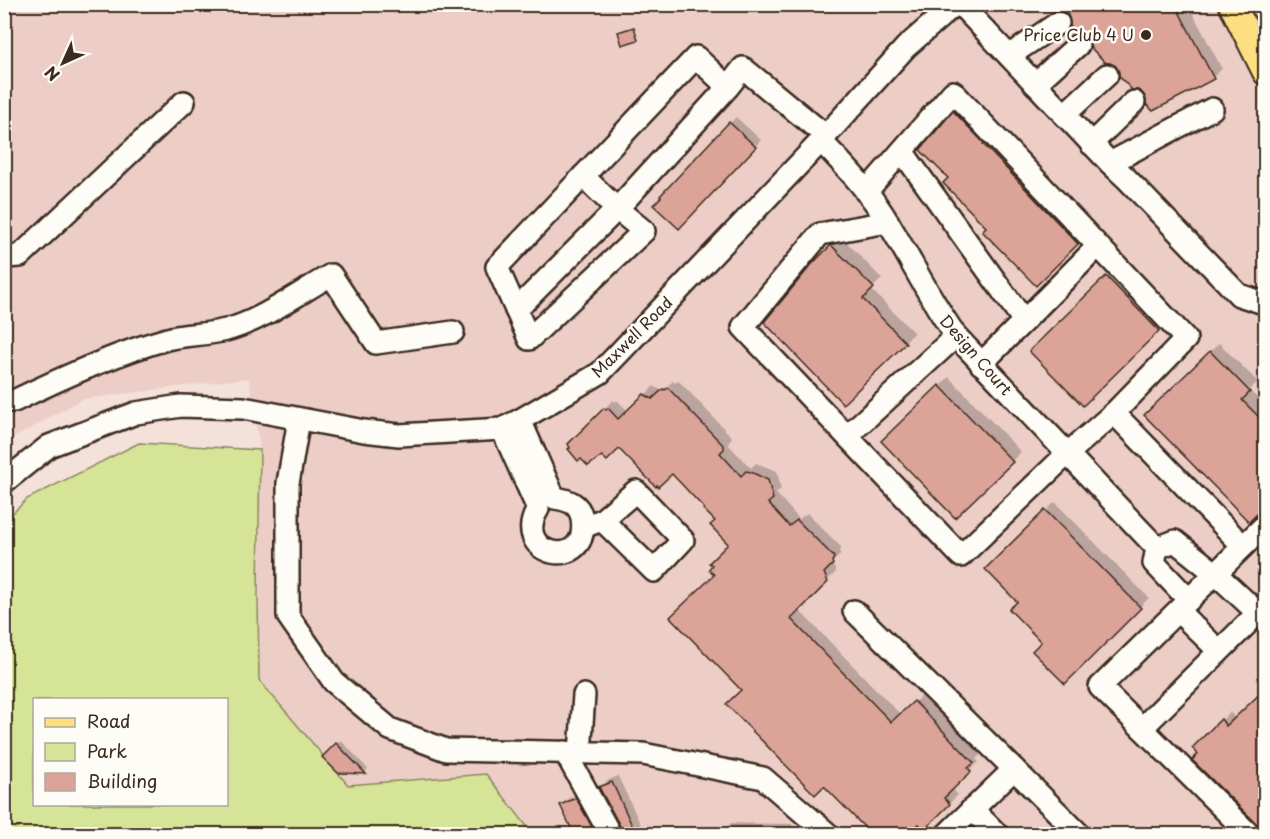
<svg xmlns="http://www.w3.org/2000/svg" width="1270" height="839" viewBox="0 0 1270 839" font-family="'Playpen Sans',sans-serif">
	<rect width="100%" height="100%" fill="#f3e1da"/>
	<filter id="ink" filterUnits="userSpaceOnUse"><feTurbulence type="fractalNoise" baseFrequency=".0167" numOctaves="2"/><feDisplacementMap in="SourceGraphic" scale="12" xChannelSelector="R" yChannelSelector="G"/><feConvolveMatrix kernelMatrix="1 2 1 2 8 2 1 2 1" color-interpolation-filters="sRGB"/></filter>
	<g filter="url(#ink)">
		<polygon fill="#eccec6" points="5,5 1265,5 1265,834 533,834 486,774 348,785 259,680 260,450 249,378 82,399 5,443"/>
		<path fill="#d6e498" stroke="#88875b" stroke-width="1.5" fill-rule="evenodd" d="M139,443l121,7 -2,145 1,85 89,105 138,-11 47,60h-528l-1,-312 23,-23zM34,700h192v104h-192z"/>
		<g fill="#0003">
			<polygon points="1059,4 1188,4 1222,69 1213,77 1145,93"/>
			<polygon points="963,103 1086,234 1036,284 949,179 922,150"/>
			<polygon points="736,117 761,140 679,227 662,196"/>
			<polygon points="842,237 882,279 871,289 914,333 843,402 823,254"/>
			<polygon points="1116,268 1167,321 1083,403 1032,351"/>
			<polygon points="1219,343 1258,382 1249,390 1266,407 1266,503 1146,415"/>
			<polygon points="949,377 1021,452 955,516 883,441"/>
			<polygon points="678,380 732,437 728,444 751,468 756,463 777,471 781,489 776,493 799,519 807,513 842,548 839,552 841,554 832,563 836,572 798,609 901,715 923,694 982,753 976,759 979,762 952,788 958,795 924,827 919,822 906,834 873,834 824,784 743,690 716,575 730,544 716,521 672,472 619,447 603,454 569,444 613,400 615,402 617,400 628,411 654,386 662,391 673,381 675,383"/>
			<polygon points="1055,502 1149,598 1065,681 1019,601 987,569"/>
			<polygon points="1266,690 1266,834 1262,834 1263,831 1194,748 1230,712 1236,719"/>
			<polygon points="341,740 368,769 365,772 339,772 324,757"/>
			<polygon points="618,776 645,834 623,834 623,828 601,788 607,781"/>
			<polygon points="582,792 606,834 576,834 562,805 569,798"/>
			<polygon points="731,823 792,824 792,834 723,834 723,831"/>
		</g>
		<g fill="#dca398" stroke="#3b2a1e" stroke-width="1.5">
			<polygon points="1049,4 1175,4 1214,79 1153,111 1146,104 1143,94 1138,90 1132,90 1119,76 1116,66 1106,63 1090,47 1087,36 1076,33 1070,26 1068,15 1063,11 1055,11"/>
			<polygon points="634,27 638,40 622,45 618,32"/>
			<polygon points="953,111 984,143 983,144 1078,244 1036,286 982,231 986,227 943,183 948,178 920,150"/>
			<polygon points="729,122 756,147 679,229 653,205 661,197 660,196"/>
			<polygon points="831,245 874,288 863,299 906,343 843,404 764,322 813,263"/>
			<polygon points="1106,276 1159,331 1083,406 1029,351"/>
			<polygon points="1210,351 1250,392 1242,400 1266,424 1266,505 1249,522 1144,415"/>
			<polygon points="939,385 1013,462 955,518 881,441"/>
			<polygon points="668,388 724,446 724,449 720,453 741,476 746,471 751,472 768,480 773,499 768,503 789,526 797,520 834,557 832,562 833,564 824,573 828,582 791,619 891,722 914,701 974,763 968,768 971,772 944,798 950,804 924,830 919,824 908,834 871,834 824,786 815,795 726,704 741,690 670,617 714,575 709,569 712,565 709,563 728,544 710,525 715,521 703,509 704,508 672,474 658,487 657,485 656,487 619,449 607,461 602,456 588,466 581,459 578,461 568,449 570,448 568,444 604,408 606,410 608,408 618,419 644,394 652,399 663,389 665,390"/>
			<polygon points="1045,510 1141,608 1065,684 1032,651 1041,642 1009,609 1017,602 985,569"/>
			<polygon points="1266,688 1266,834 1261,834 1258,825 1192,760 1198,754 1192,748 1221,719 1226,726"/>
			<polygon points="336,743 366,774 338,773 322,757"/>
			<polygon points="612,782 636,834 623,834 621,828 599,787"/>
			<polygon points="576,798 596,834 574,834 560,805"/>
		</g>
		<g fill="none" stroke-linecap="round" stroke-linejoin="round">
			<g stroke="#3b2a1e" stroke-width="26">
				<g id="minor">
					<polyline points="960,4 1110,163 1212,109"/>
					<polyline points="1009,56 1058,23"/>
					<polyline points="1035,84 1078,45"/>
					<polyline points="728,87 617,209 644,231 529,339 497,267 696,57 728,87 743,68 826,136"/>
					<polyline points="1064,115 1107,75"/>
					<path d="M821,141c25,26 50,52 68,83 23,38 42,77 67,112l201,212"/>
					<polyline points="1091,144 1134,102"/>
					<polyline points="902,151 1024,321 981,364"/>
					<polyline points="1110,163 1126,178 1239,295 1264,303"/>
					<polyline points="866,192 953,92 1186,339 1114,413 1243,546"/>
					<polyline points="888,222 820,234 743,327 961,556 1066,455 1114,413"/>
					<polyline points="4,257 20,256 184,102"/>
					<polyline points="516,310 617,209 583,176"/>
					<polyline points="1024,321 1098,246"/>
					<path d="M4,401h10c47,-23 103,-48 153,-62 19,-5 40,-4 59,-9 35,-9 73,-37 105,-55l45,68 77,-11"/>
					<polyline points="299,419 288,483 288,616 334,682 390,729 446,750 643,754 763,778 828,834"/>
					<path d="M502,429l36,80c-29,47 53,65 44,9 -3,-15 -14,-18 -27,-20l-3,-5 -32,-73"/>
					<polyline points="847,436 956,336"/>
					<polyline points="4,482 49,446 136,413 181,406 243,408 364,431 399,435 502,429 520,420 600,373 821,141 906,47 955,4"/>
					<polyline points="583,527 602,520 636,491 683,540 654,571 602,520"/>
					<polyline points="1157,548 1175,541 1216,574 1258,613"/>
					<polyline points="1157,548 1154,563 1189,600"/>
					<polyline points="854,611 1014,769 947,834"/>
					<polyline points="1178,611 1219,651"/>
					<polyline points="1142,728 1266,605"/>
					<polyline points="565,752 610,834"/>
					<polyline points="580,753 584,695"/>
					<polyline points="1014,769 1079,834"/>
					<polyline points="972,809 997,834"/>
					<polyline points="1249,834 1100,687 1266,524"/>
				</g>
			</g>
			<g stroke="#3b2a1e" stroke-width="30">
				<polyline id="major" points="1232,4 1266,72"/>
			</g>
			<use href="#minor" stroke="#fdfcf7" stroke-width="21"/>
			<use href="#major" stroke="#fedf80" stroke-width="26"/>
		</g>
	</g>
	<circle fill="#3b2a1e" stroke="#fdfcf7" stroke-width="2" cx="1146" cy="35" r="6"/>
	<g text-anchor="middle" stroke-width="5" stroke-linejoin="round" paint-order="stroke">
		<g font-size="16" fill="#3b2a1e" stroke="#fdfcf7" text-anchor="end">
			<text x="1134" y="41">Price Club 4 U</text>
		</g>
		<g font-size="16" fill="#3b2a1e" stroke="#fdfcf7">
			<text transform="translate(632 337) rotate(-45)" y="6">Maxwell Road</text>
			<text transform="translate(976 355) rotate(49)" y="6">Design Court</text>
		</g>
	</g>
	<rect width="1270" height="839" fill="none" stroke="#fdfcf7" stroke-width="24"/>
	<rect x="12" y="12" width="1246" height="815" fill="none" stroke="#3b2a1e" stroke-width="2" filter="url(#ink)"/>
	<rect x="33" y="698" width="195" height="108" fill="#fdfcf7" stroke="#afa8a0" stroke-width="1.5"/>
	<rect x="45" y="718" width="30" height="9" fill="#fedf80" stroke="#afa8a0" stroke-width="1.5"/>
	<text x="87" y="728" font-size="18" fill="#3b2a1e">Road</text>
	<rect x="45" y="743" width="30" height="18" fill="#d6e498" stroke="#afa8a0" stroke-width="1.5"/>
	<text x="87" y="758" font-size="18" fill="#3b2a1e">Park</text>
	<rect x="45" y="773" width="30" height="18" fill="#dca398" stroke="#afa8a0" stroke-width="1.5"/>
	<text x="87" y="788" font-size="18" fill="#3b2a1e">Building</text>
	<g transform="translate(63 63) rotate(225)" stroke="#fdfcf7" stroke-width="4.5" paint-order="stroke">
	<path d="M0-4.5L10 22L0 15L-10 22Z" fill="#3b2a1e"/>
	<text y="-9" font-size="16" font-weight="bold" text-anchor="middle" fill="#3b2a1e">N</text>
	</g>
</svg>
